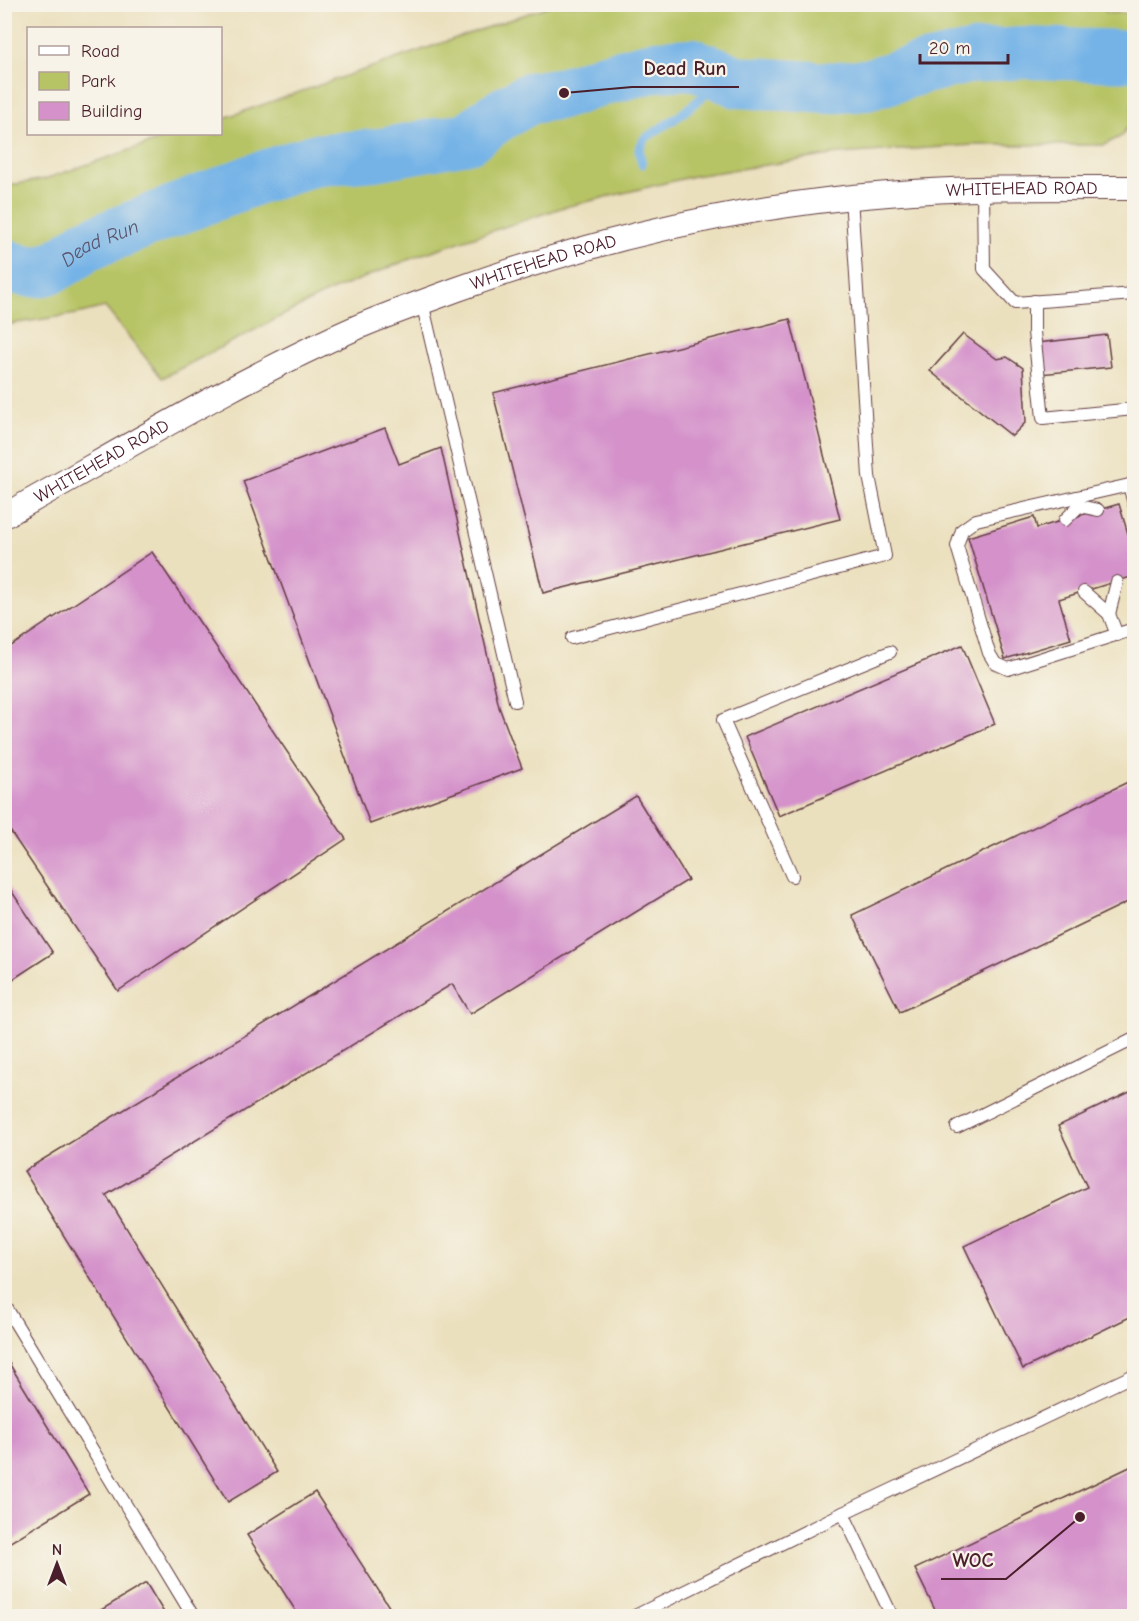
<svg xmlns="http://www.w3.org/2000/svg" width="1139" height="1621" viewBox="0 0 1139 1621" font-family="'Comic Neue',sans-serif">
	<rect width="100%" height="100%" fill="#f7f3e8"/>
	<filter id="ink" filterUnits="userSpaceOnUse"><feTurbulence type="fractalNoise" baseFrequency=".0167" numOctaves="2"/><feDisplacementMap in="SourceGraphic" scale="12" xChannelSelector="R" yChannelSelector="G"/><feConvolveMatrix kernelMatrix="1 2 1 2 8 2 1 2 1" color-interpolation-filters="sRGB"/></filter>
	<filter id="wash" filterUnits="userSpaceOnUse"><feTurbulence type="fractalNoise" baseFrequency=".008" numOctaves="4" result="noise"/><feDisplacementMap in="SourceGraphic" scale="24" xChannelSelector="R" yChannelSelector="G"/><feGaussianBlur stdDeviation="1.35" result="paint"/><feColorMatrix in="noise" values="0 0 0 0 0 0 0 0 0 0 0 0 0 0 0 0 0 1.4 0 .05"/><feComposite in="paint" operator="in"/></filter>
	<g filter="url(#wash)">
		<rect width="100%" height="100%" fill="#ebe0be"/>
		<polygon fill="#b7c465" stroke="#807248" stroke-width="1.5" points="1094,4 1109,13 1134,13 1134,88 1131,120 1122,136 1104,145 973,145 838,154 694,176 561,208 420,255 326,293 162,378 105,307 77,314 5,325 5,186 45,179 177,134 220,134 221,119 552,5"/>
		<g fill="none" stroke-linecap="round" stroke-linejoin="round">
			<polyline stroke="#74b3e7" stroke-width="9" points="642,164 639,150 644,139 679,116 727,77"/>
			<path stroke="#74b3e7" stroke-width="52" id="s1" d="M4,264c34,16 54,4 80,-18l169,-66 61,-20 61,-5 93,-17 27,-20 35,-20 34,-5 38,-13 54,-14 36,-2 23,8 23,10 89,6 40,-3 49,-15 57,-13 49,-4 112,3"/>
		</g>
		<g id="blocks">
			<g fill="#d491ca">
				<polygon points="790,319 840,519 543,593 493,393"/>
				<polygon points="963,334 997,359 1007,357 1023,368 1026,422 1012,436 930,371"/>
				<polygon points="1107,335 1111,367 1040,374 1037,343"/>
				<polygon points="385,428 399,464 441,448 499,707 522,768 370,824 243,481"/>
				<polygon points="1119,504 1134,554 1134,576 1059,599 1071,639 1005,659 968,537 1034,517 1037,528"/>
				<polygon points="152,552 346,839 118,991 4,822 4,651"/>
				<polygon points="962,645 995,724 779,816 745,737"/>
				<polygon points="1134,779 1134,899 900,1012 852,915"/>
				<polygon points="636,796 688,880 470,1014 452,984 106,1195 277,1472 228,1502 24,1171"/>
				<polygon points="4,880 53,953 4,985"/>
				<polygon points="1134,1090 1134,1315 1023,1369 964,1246 1087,1187 1058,1126"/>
				<polygon points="4,1355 89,1494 4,1546"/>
				<polygon points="1134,1465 1134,1616 938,1616 915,1569"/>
				<polygon points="315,1492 395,1616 299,1616 247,1535"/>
				<polygon points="146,1583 166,1616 91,1616"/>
			</g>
		</g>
	</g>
	<g filter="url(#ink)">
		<use href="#blocks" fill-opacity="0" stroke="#623c41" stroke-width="1.5"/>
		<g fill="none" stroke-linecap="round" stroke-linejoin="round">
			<g stroke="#623c41" stroke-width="14">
				<g id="lane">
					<polyline points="983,189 984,269 1015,303 1134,294"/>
					<polyline points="1034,301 1034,332 1043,418 1134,409"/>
					<polyline points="422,302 515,701"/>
					<polyline points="1134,484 976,520 962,530 957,546 989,653 995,663 1008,669 1134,629"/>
					<polyline points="1129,485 1134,504"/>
					<polyline points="1079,506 1098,510"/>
					<polyline points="1065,520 1079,506 1077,497"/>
					<polyline points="1084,592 1109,614 1117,635"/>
					<polyline points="1109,614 1117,582"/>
					<polyline points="572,638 885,556 869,476 851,197"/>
					<polyline points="792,876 723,720 890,652"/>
					<polyline points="957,1127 1134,1039"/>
					<polyline points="4,1304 193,1616"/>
					<polyline points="843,1513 892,1616"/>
					<polyline points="635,1616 843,1513 1134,1375"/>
				</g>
			</g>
			<g stroke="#623c41" stroke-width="26">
				<g id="street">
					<path id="s2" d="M4,516c117,-65 233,-136 356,-190 31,-13 63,-24 95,-36 139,-50 285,-85 433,-96 82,-7 164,-6 246,-6"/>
				</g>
			</g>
			<use href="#lane" stroke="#fff" stroke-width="12"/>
			<use href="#street" stroke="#fff" stroke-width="24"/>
		</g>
	</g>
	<g text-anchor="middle" stroke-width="4.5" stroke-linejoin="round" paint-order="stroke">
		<g font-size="18" fill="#4a1f2b" stroke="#f7f3e8">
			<text dy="6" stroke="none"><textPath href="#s2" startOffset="1084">WHITEHEAD ROAD</textPath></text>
			<text dy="6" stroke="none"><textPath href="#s2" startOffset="598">WHITEHEAD ROAD</textPath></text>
			<text dy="6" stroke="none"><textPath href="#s2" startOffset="112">WHITEHEAD ROAD</textPath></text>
		</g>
		<g font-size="20" font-style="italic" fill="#59536d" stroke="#f7f3e8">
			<text dy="7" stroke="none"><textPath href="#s1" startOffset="104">Dead Run</textPath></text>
		</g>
	</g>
	<path fill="none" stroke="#4a1f2b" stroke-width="2" d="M564 93L632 87H739M1080 1517L1006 1579H941"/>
	<g fill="#4a1f2b" stroke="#f7f3e8" stroke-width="2">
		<circle cx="564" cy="93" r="6"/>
		<circle cx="1080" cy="1517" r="6"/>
	</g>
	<g font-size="20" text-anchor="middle" font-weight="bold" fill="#4a1f2b" stroke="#f7f3e8" stroke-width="4.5" stroke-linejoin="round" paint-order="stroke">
		<text x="685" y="75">Dead Run</text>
		<text x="973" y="1567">WOC</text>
	</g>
	<rect width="1139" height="1621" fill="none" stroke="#f7f3e8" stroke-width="24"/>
	<rect x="27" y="27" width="195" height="108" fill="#f7f3e8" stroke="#b29e9c" stroke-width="1.5"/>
	<rect x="39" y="46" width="30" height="9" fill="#ffffff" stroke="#b29e9c" stroke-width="1.5"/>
	<text x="81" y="57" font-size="18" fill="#4a1f2b">Road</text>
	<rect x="39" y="72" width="30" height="18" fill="#b7c465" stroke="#b29e9c" stroke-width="1.5"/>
	<text x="81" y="87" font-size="18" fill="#4a1f2b">Park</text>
	<rect x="39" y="102" width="30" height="18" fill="#d491ca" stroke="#b29e9c" stroke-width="1.5"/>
	<text x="81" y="117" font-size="18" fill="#4a1f2b">Building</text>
	<g transform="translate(57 1564)" stroke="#f7f3e8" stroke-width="4.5" paint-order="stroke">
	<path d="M0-4.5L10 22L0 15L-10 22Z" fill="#4a1f2b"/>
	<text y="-9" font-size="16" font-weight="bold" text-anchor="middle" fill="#4a1f2b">N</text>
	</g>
	<path d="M920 54v9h88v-9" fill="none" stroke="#4a1f2b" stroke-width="3"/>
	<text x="929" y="54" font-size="18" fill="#4a1f2b" stroke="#f7f3e8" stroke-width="4.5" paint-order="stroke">20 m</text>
</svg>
